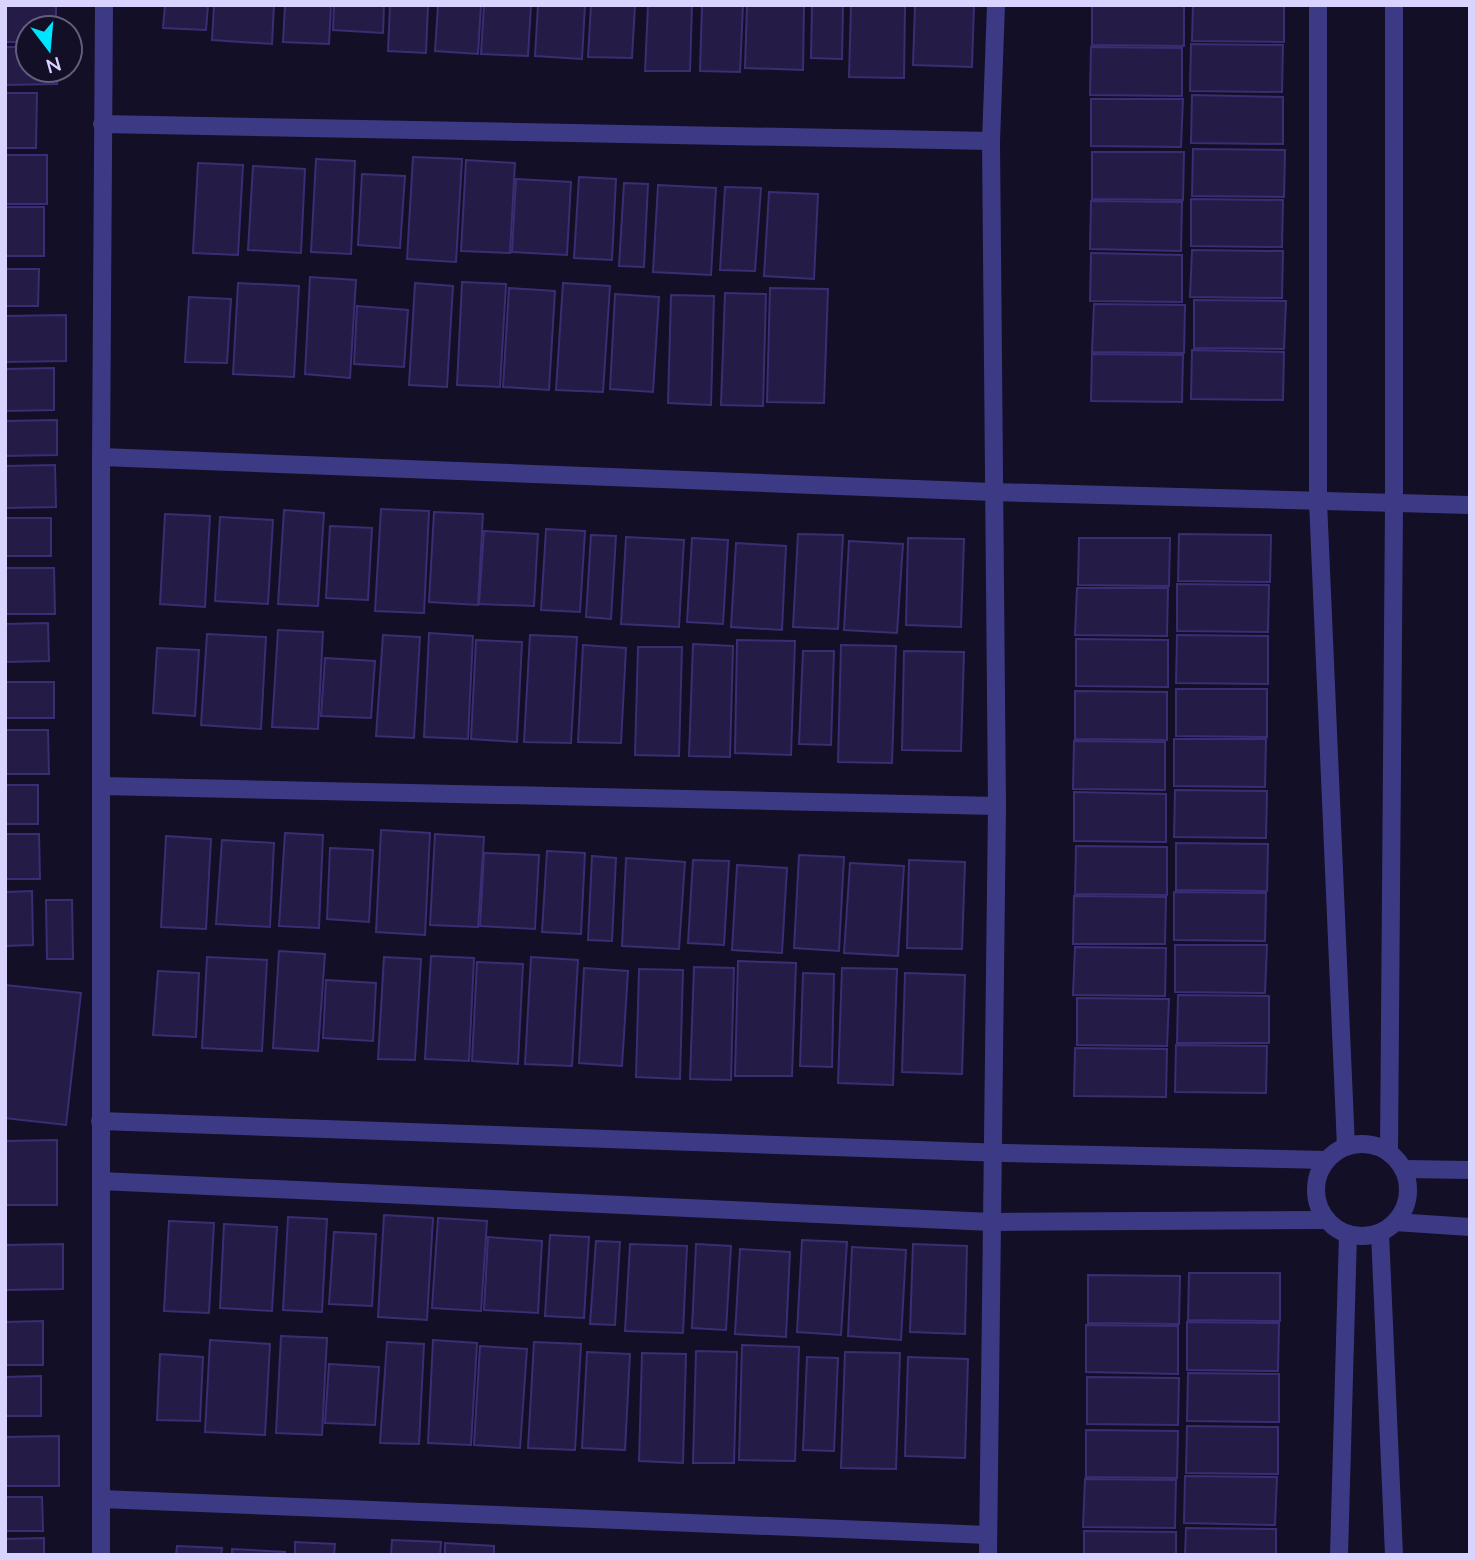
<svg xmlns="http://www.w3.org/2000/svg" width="1475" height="1560" viewBox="0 0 1475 1560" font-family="Lato,sans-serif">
	<rect width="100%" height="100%" fill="#130f26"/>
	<g fill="#241b47" stroke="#3b2d73" stroke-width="2">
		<polygon points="5,5 56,5 56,28 28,28 28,42 5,42"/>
		<polygon points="165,5 208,5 206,30 163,28"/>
		<polygon points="214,5 274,5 272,44 212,40"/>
		<polygon points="285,5 331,5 329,44 283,42"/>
		<polygon points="334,5 384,5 383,33 333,30"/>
		<polygon points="390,5 428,5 426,53 388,51"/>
		<polygon points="438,5 481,5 478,54 435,51"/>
		<polygon points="484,5 531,5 528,56 481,54"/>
		<polygon points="538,5 585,5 582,59 535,56"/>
		<polygon points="591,5 635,5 632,58 588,57"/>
		<polygon points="648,5 692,5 690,71 645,71"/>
		<polygon points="702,5 743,5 740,72 700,71"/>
		<polygon points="747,5 804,5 803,70 745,68"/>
		<polygon points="812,5 843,5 842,59 811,58"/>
		<polygon points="851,5 905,5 904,78 849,77"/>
		<polygon points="915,5 974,5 972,67 913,65"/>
		<polygon points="1092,5 1184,5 1184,46 1092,45"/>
		<polygon points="1193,5 1284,5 1284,42 1192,41"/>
		<polygon points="1191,44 1283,45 1282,92 1190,91"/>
		<polygon points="5,47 28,47 28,70 57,70 57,84 5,85"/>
		<polygon points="1091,47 1182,48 1182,96 1090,95"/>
		<polygon points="5,93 37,93 36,148 5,148"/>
		<polygon points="1192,95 1283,97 1283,144 1191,143"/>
		<polygon points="1091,99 1183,99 1181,147 1091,146"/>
		<polygon points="1193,149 1285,150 1284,197 1192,196"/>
		<polygon points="1092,152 1184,152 1183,200 1092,199"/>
		<rect x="5" y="155" width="42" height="49"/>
		<polygon points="413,157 462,159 456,262 407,259"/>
		<polygon points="316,159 355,161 351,254 311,252"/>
		<polygon points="466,160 515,163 510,253 461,251"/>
		<polygon points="198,163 243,165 238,255 193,253"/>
		<polygon points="253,166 305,169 301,253 248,250"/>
		<polygon points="362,174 405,176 400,248 358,245"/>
		<polygon points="579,177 616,179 612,260 574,258"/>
		<polygon points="516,179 571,182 567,255 512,252"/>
		<polygon points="624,183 648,184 644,267 619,266"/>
		<polygon points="658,185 716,188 711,275 653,272"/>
		<polygon points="725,187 761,188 755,271 720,270"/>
		<polygon points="769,192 818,194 814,279 764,276"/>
		<polygon points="1191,199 1283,200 1282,247 1191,246"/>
		<polygon points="1091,201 1182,202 1181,251 1090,249"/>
		<rect x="5" y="207" width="39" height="49"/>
		<polygon points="1192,250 1283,251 1282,298 1190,297"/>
		<polygon points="1091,253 1182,255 1182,302 1090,301"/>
		<polygon points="5,269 39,269 38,306 5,306"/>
		<polygon points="310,277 356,280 350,378 305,374"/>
		<polygon points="462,282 506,284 500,387 457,385"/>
		<polygon points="238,283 299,286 294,377 233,374"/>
		<polygon points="415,283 453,286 447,387 409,385"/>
		<polygon points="563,283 610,286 603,392 556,390"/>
		<polygon points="509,288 555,291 549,390 503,387"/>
		<polygon points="770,288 828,289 824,403 767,402"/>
		<polygon points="725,293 766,294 763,406 721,405"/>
		<polygon points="615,294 659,297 653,392 610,389"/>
		<polygon points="671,295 714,296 711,405 668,403"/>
		<polygon points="189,297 231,299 227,363 185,362"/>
		<polygon points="1194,300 1286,301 1284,349 1194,348"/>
		<polygon points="1094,304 1185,305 1184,353 1092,352"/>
		<polygon points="357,306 408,310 404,367 354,364"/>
		<polygon points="66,315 66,361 5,362 5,316"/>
		<polygon points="1192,350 1284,352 1283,400 1191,399"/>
		<polygon points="1092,354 1183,355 1182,402 1091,401"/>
		<polygon points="54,368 54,410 5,411 5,369"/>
		<polygon points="57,420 57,455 5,456 5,421"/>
		<polygon points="55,465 56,507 5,508 5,466"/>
		<polygon points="381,509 429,511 424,613 375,611"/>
		<polygon points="284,510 324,513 318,606 278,604"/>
		<polygon points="434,512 483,514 478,605 429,602"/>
		<polygon points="165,514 210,516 205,607 160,604"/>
		<polygon points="220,517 273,520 268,604 215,601"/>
		<rect x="5" y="518" width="46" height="38"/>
		<polygon points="330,526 372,528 368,600 326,598"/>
		<polygon points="546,529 585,531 580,612 541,610"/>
		<polygon points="484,531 538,534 534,606 479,604"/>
		<polygon points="798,534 843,535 838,629 793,627"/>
		<polygon points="1179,534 1271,535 1270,582 1178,581"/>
		<polygon points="591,535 616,536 611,619 586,617"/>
		<polygon points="626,537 684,540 679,627 621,624"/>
		<polygon points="692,538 728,540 723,624 687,622"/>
		<polygon points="908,538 964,539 961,627 906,625"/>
		<polygon points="1079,538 1170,538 1169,586 1078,585"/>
		<polygon points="849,541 903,544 897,633 844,630"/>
		<polygon points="736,543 786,546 782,630 731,627"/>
		<polygon points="5,568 54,568 55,614 5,614"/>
		<polygon points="1177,584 1269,585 1268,632 1177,631"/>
		<polygon points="1077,588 1168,588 1167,636 1075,635"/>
		<polygon points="48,623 49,661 5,662 5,624"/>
		<polygon points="278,630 323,632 318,729 272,727"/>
		<polygon points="429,633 473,636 468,739 424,737"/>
		<polygon points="207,634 266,637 261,729 201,725"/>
		<polygon points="383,635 420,637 414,738 376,736"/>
		<polygon points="530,635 577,637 571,743 524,742"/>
		<polygon points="1177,635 1268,636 1268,684 1176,683"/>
		<polygon points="1076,639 1168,640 1168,687 1076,686"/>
		<polygon points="476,640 522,642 517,742 471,739"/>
		<polygon points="737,640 795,641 791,755 735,753"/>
		<polygon points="693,644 733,646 730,757 689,756"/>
		<polygon points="583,645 626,648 621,743 578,742"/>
		<polygon points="841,645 896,646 892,763 838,762"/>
		<polygon points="638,647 682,647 679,756 635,755"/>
		<polygon points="157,648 199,650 195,716 153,713"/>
		<polygon points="803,651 834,651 831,745 799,744"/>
		<polygon points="904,651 964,652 961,751 902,750"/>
		<polygon points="325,658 375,661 371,718 321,716"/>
		<rect x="5" y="682" width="49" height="36"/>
		<polygon points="1176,689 1267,689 1267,737 1176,736"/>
		<polygon points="1075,691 1167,692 1167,740 1075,739"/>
		<polygon points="5,730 48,730 49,774 5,774"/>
		<polygon points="1174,739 1266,739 1265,787 1174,786"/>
		<polygon points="1074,741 1165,742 1165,790 1073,789"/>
		<rect x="5" y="785" width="33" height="39"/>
		<polygon points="1175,790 1267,791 1266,838 1174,837"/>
		<polygon points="1074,792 1166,794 1166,842 1074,841"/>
		<polygon points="381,830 430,833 425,935 376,932"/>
		<polygon points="285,833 323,835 319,928 279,926"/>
		<polygon points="5,834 39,834 40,879 5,879"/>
		<polygon points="435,834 484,837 478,927 430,925"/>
		<polygon points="166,836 211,839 206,929 161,927"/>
		<polygon points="222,840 274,843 270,927 216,924"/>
		<polygon points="1176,843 1268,844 1267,891 1176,890"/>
		<polygon points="1076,846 1167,847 1167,895 1075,894"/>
		<polygon points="330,848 373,850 369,922 327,919"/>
		<polygon points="547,851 585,853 581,934 542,932"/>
		<polygon points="484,853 539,855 535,929 480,926"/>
		<polygon points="799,855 844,857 839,951 794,948"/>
		<polygon points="592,856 616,858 612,941 588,940"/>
		<polygon points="626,858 685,862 679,949 622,946"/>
		<polygon points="693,860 729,861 724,945 688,943"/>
		<polygon points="909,860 965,862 962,949 907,948"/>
		<polygon points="850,863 904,866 898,956 844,953"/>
		<polygon points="737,865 787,868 782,953 732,950"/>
		<polygon points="32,891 33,945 5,946 5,892"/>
		<polygon points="1174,892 1266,893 1265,941 1174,940"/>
		<polygon points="1074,896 1166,897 1165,944 1073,944"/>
		<polygon points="46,900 72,900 73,959 47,959"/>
		<polygon points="1175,945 1267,945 1265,993 1175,992"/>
		<polygon points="1075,947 1166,948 1165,996 1073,995"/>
		<polygon points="279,951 325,954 318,1051 273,1048"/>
		<polygon points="431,956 474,958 469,1061 425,1059"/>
		<polygon points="207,957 267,960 262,1051 202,1048"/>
		<polygon points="384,957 421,959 415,1060 378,1059"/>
		<polygon points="531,957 578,960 572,1066 525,1064"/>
		<polygon points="738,961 796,963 792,1076 735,1076"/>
		<polygon points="477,962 523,964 518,1064 472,1061"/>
		<polygon points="694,967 734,968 731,1080 690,1079"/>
		<polygon points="584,968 628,971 622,1066 579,1063"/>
		<polygon points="842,968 897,969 893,1085 838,1083"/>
		<polygon points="639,969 683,970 680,1079 636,1077"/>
		<polygon points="158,971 199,973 196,1037 153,1035"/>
		<polygon points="803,973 834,974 832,1067 800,1066"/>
		<polygon points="905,973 965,975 962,1074 902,1072"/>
		<polygon points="326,980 376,983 373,1041 323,1038"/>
		<polygon points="5,985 81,993 66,1125 5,1118"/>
		<polygon points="1178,995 1269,996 1269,1043 1177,1043"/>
		<polygon points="1077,998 1169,999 1167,1046 1077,1045"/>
		<polygon points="1176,1045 1267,1046 1266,1093 1175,1092"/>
		<polygon points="1075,1048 1167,1049 1166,1097 1074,1096"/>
		<polygon points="57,1140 57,1205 5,1205 5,1141"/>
		<polygon points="384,1215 433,1218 427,1320 378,1317"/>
		<polygon points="288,1217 327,1219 322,1312 283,1310"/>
		<polygon points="438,1218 487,1221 481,1311 432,1308"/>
		<polygon points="169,1221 214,1223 209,1313 164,1311"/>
		<polygon points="224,1224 277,1227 272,1311 220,1308"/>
		<polygon points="334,1232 376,1234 372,1306 329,1304"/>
		<polygon points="550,1235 589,1237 584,1318 545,1316"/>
		<polygon points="488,1237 542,1241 538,1313 484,1310"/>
		<polygon points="802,1240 847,1242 841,1335 797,1332"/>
		<polygon points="596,1241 620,1242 615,1325 590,1324"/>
		<polygon points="63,1244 63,1289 5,1290 5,1245"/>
		<polygon points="630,1244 687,1246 683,1333 625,1331"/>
		<polygon points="696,1244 731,1246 726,1330 692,1328"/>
		<polygon points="913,1244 967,1246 965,1334 910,1332"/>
		<polygon points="852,1247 906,1250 901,1340 848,1336"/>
		<polygon points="740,1249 790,1252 786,1337 735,1334"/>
		<polygon points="1189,1273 1280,1273 1280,1321 1188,1320"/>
		<polygon points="1088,1275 1180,1276 1179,1324 1088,1323"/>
		<polygon points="43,1321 43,1365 5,1365 5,1322"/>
		<polygon points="1187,1322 1279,1323 1278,1371 1187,1370"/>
		<polygon points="1086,1325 1178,1326 1178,1374 1086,1372"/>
		<polygon points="281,1336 327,1338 322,1435 276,1433"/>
		<polygon points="210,1340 270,1344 265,1435 205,1432"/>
		<polygon points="433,1340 477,1343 471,1445 428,1443"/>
		<polygon points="387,1342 424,1344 419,1444 380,1443"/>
		<polygon points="534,1342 581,1344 575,1450 528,1448"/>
		<polygon points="742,1345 799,1347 795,1461 739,1460"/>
		<polygon points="480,1346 527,1349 520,1448 474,1445"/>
		<polygon points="696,1351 737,1352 734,1463 693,1463"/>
		<polygon points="587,1352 630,1354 625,1450 582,1448"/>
		<polygon points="845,1352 900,1353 896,1469 841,1468"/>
		<polygon points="642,1353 686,1354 683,1463 639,1461"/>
		<polygon points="160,1354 203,1357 200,1421 157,1420"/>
		<polygon points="807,1357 838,1358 834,1451 803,1450"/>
		<polygon points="908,1357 968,1359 965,1458 905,1456"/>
		<polygon points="329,1364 379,1367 375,1425 325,1423"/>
		<polygon points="1188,1373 1279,1374 1279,1422 1187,1421"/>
		<polygon points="41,1376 41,1416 5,1416 5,1377"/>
		<polygon points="1087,1377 1179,1378 1178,1425 1087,1424"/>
		<polygon points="1187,1426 1278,1427 1278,1474 1186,1473"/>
		<polygon points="1086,1430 1178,1431 1177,1478 1086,1477"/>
		<polygon points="59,1436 59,1486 5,1486 5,1437"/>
		<polygon points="1185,1476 1277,1477 1275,1525 1184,1523"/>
		<polygon points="1085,1479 1176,1480 1175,1528 1083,1527"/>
		<polygon points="5,1497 42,1497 43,1531 5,1531"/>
		<polygon points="1186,1528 1276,1529 1276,1555 1185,1555"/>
		<polygon points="1084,1531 1176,1532 1176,1555 1084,1555"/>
		<polygon points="44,1538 44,1555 5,1555 5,1539"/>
		<polygon points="392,1540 441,1542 440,1555 391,1555"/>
		<polygon points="295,1542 335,1544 334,1555 295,1555"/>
		<polygon points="445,1543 494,1546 494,1555 445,1555"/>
		<polygon points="177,1546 222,1548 221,1555 176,1555"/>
		<polygon points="232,1549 285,1552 285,1555 232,1555"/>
	</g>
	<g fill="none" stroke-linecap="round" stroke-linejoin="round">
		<g stroke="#3d3a85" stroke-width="18">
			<polyline points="1318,5 1318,501 1346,1147"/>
			<polyline points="102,124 991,141"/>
			<polyline points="101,457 993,492 1470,505"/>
			<polyline points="101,786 997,806"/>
			<polyline points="100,1121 1005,1153 1327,1160"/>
			<circle cx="1362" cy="1190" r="46"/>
			<polyline points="1389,1152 1394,505 1394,5"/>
			<polyline points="1404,1169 1470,1170"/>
			<polyline points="101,1181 991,1222 1327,1220"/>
			<polyline points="1395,1222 1470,1227"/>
			<polyline points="1380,1233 1394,1555"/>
			<polyline points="101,1499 988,1535"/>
			<polyline points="101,1555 101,457 104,5"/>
			<polyline points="988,1555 997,806 991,141 996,5"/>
			<polyline points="1339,1555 1348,1234"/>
		</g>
	</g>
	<rect width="1475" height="1560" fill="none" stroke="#d9d4ff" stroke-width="14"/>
	<g transform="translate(49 49) rotate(164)"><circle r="33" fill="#130f26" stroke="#625e7d" stroke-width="2"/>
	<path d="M0-5L12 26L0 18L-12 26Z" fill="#00e5ff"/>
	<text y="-10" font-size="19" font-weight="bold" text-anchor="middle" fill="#d9d4ff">N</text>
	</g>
</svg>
